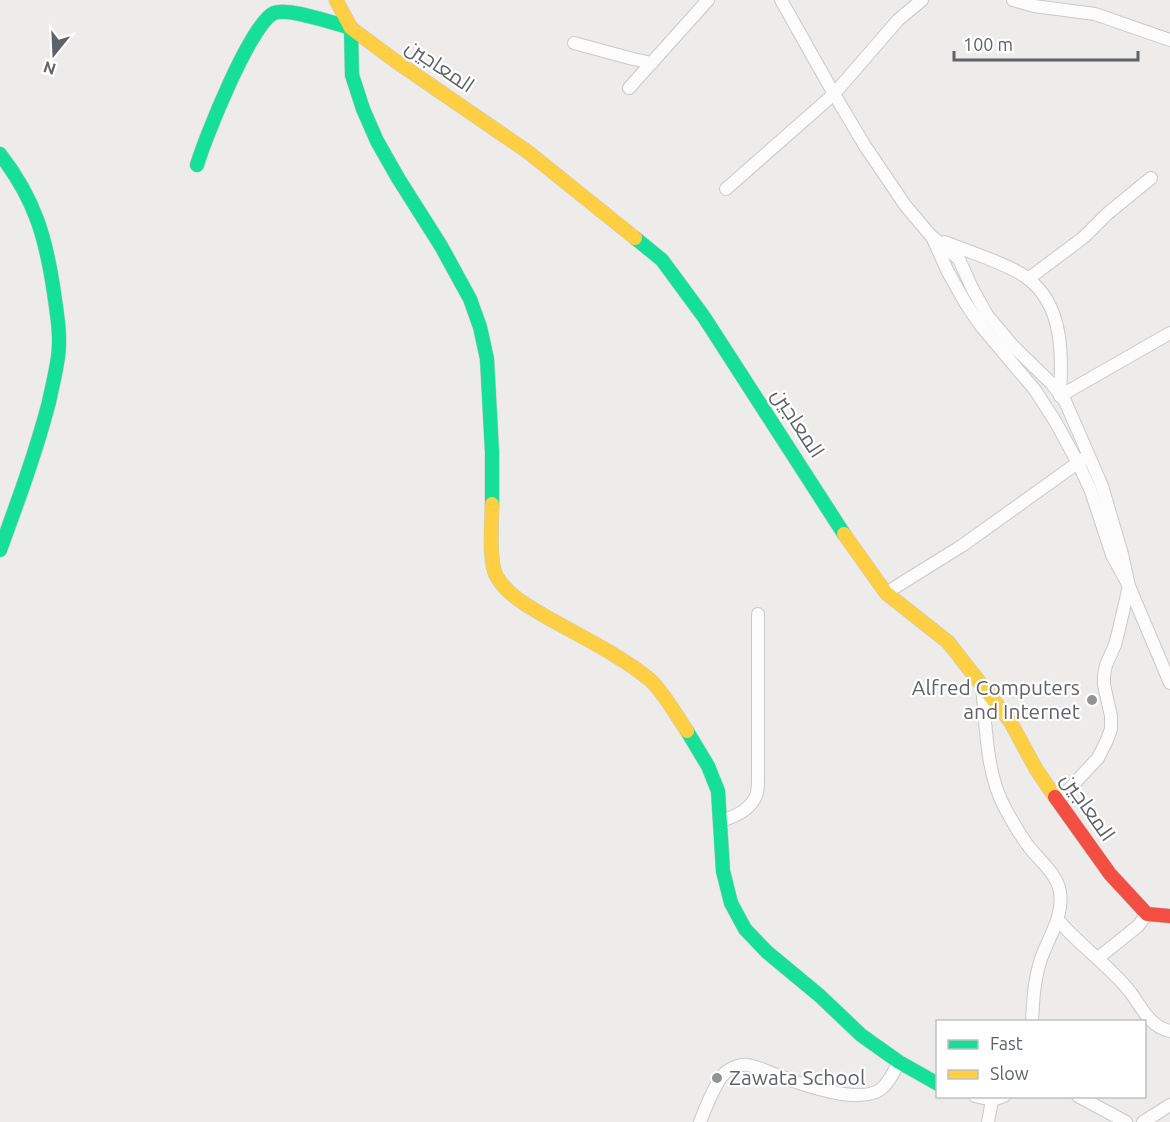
<svg xmlns="http://www.w3.org/2000/svg" width="1170" height="1122" viewBox="0 0 1170 1122" font-family="Ubuntu,Cairo,sans-serif">
	<rect width="100%" height="100%" fill="#eeecea"/>
	<g fill="none" stroke-linecap="round" stroke-linejoin="round">
		<g stroke="#c9c9c9" stroke-width="14">
			<g id="street">
				<polyline points="781,0 834,94 865,146 905,205 931,236 959,259 972,288 987,315 1013,346 1052,384 1065,401 1102,486 1122,554 1129,586 1119,629 1115,645 1106,665 1104,675 1104,685 1111,716 1111,729 1107,740 1098,758 1058,801"/>
				<polyline points="1013,0 1034,6 1095,14 1170,40"/>
				<polyline points="574,43 633,59 652,63"/>
				<polyline points="629,88 708,0"/>
				<polyline points="726,189 834,94 898,20 922,0"/>
				<polyline points="934,241 948,272 966,304 981,326 1035,390 1055,421 1078,463 1091,491 1112,555 1129,586 1170,683"/>
				<path d="M945,242c24,10 61,21 81,35 38,28 36,76 34,119"/>
				<polyline points="1028,279 1084,237 1107,214 1151,178"/>
				<polyline points="1060,396 1170,333"/>
				<polyline points="886,593 963,545 1083,459"/>
				<path d="M982,686c4,39 4,88 23,122 7,13 15,27 24,39 11,14 28,27 31,45 4,26 -13,47 -20,70 -6,20 -7,39 -8,60"/>
				<path d="M720,821c15,-4 32,-12 37,-28 1,-5 1,-10 1,-15v-164"/>
				<path d="M1058,920c22,26 52,46 73,73 11,15 19,34 39,38"/>
				<polyline points="1098,958 1138,926 1147,914"/>
				<polyline points="975,1096 992,1100 1004,1096"/>
				<polyline points="1078,1096 1126,1122"/>
				<path d="M700,1122c4,-11 15,-37 22,-46 6,-7 17,-12 25,-11 9,1 19,6 27,9 24,9 85,32 107,15 9,-7 13,-18 18,-27"/>
				<polyline points="988,1122 992,1100"/>
				<polyline points="1143,1122 1170,1105"/>
			</g>
		</g>
		<g stroke="#c8c9c9" stroke-width="15">
			<g id="fast">
				<path d="M0,154c35,45 46,84 54,139 3,21 7,43 4,64 -2,15 -6,30 -9,45 -13,50 -31,99 -49,148"/>
				<path d="M197,165c8,-27 54,-142 77,-152 14,-6 62,11 77,15l1,47 11,34 14,32 21,37 43,68 29,53 10,28 7,32 5,93v52"/>
				<polyline points="635,238 662,260 704,317 844,534"/>
				<polyline points="687,731 708,766 718,791 723,871 731,903 745,929 767,952 820,996 861,1035 899,1062 938,1084"/>
			</g>
		</g>
		<g stroke="#c8c9c9" stroke-width="15">
			<g id="slow">
				<polyline points="336,0 351,28 394,60 528,152 635,238"/>
				<path d="M492,504c0,17 -4,59 5,73 11,19 34,31 53,42 32,18 71,37 99,60 14,12 27,36 38,52"/>
				<polyline points="844,534 886,593 948,642 1010,721 1036,769 1055,797"/>
			</g>
		</g>
		<g stroke="#c8c9c9" stroke-width="15">
			<polyline id="jam" points="1055,797 1110,874 1147,914 1170,916"/>
		</g>
		<use href="#street" stroke="#fcfcfc" stroke-width="12"/>
		<use href="#fast" stroke="#16e098" stroke-width="14"/>
		<use href="#slow" stroke="#ffcf43" stroke-width="14"/>
		<use href="#jam" stroke="#f24e42" stroke-width="14"/>
	</g>
	<g fill="#919395" stroke="#fff" stroke-width="2">
		<circle cx="1092" cy="700" r="6"/>
		<circle cx="717" cy="1078" r="6"/>
	</g>
	<g text-anchor="middle" stroke-width="4.5" stroke-linejoin="round" paint-order="stroke">
		<g font-size="21" fill="#5f6367" stroke="#fff">
			<text transform="translate(440 66) rotate(34)" y="7">المعاجين</text>
			<text transform="translate(798 423) rotate(57)" y="7">المعاجين</text>
			<text transform="translate(1088 807) rotate(55)" y="7">المعاجين</text>
		</g>
		<g font-size="21" fill="#5f6367" stroke="#fff" text-anchor="end">
			<text x="1080" y="695">Alfred Computers<tspan x="1080" dy="24">and Internet</tspan></text>
			<text x="729" y="1085" text-anchor="start">Zawata School</text>
		</g>
	</g>
	<rect x="936" y="1020" width="210" height="78" fill="#ffffff" stroke="#bfc1c2" stroke-width="1.5"/>
	<rect x="948" y="1040" width="30" height="9" fill="#16e098" stroke="#bfc1c2" stroke-width="1.5"/>
	<text x="990" y="1050" font-size="18" fill="#5f6367">Fast</text>
	<rect x="948" y="1070" width="30" height="9" fill="#ffcf43" stroke="#bfc1c2" stroke-width="1.5"/>
	<text x="990" y="1080" font-size="18" fill="#5f6367">Slow</text>
	<g transform="translate(54 54) rotate(198)" stroke="#ffffff" stroke-width="4.5" paint-order="stroke">
	<path d="M0-4.5L10 22L0 15L-10 22Z" fill="#5f6367"/>
	<text y="-9" font-size="16" font-weight="bold" text-anchor="middle" fill="#5f6367">N</text>
	</g>
	<path d="M954 51v9h184v-9" fill="none" stroke="#5f6367" stroke-width="3"/>
	<text x="963" y="51" font-size="18" fill="#5f6367" stroke="#ffffff" stroke-width="4.5" paint-order="stroke">100 m</text>
</svg>
